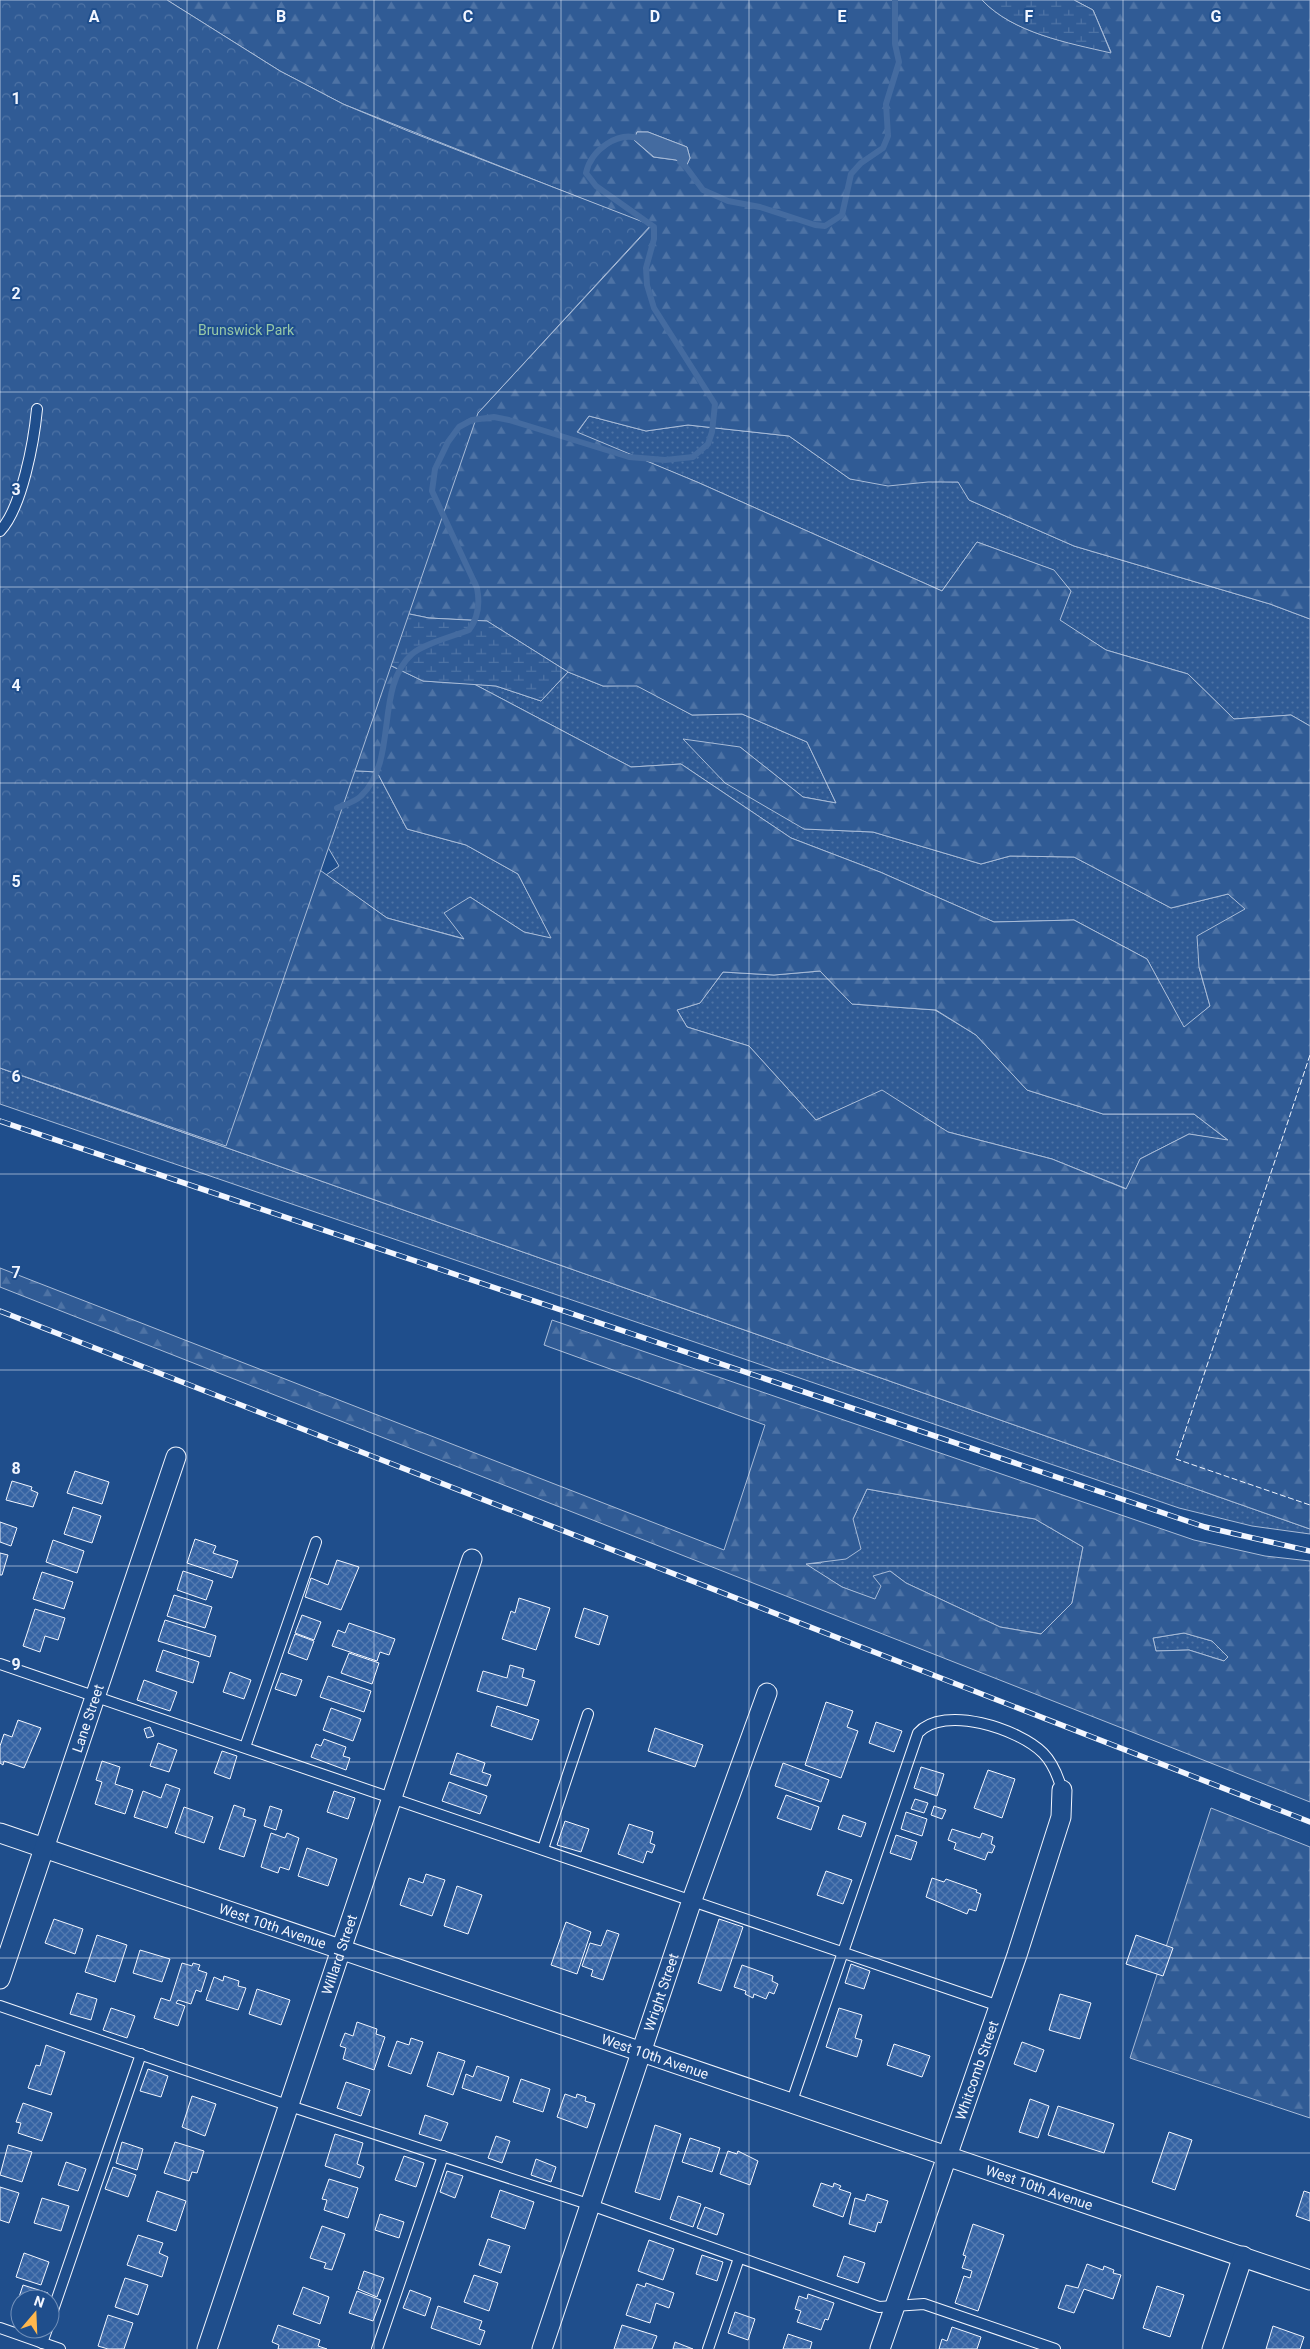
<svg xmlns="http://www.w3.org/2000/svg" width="1310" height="2349" viewBox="0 0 1310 2349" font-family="Roboto,sans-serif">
	<defs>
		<pattern id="grass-dots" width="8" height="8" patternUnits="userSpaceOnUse" patternTransform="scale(1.25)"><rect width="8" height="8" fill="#305b95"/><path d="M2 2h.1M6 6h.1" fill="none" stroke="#4e73a5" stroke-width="1.8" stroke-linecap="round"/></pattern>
		<pattern id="forest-firs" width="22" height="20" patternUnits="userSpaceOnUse" patternTransform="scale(1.25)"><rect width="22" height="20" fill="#305b95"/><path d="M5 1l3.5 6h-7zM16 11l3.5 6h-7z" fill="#4e73a5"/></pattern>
		<pattern id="wetland-marsh" width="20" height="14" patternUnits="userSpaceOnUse" patternTransform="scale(1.25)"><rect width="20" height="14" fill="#305b95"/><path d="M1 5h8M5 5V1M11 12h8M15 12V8" fill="none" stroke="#4e73a5"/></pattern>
		<pattern id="park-crowns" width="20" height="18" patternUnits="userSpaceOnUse" patternTransform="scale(1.25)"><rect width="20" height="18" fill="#305b95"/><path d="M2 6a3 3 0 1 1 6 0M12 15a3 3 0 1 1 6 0" fill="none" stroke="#4e73a5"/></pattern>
		<pattern id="building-cross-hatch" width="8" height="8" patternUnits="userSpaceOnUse" patternTransform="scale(1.25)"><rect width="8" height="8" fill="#3563a3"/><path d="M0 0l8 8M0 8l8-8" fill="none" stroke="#537ab1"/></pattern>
	</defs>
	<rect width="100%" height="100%" fill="#1f4e8c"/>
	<g fill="url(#grass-dots)" stroke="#a8bbd7">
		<polygon points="589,416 646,431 688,425 789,436 850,479 959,482 969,500 1074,546 1270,604 1310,619 1310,726 1291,715 1234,719 1188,674 1106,650 1059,620 1071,591 1053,570 977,542 942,591 697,482 577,433"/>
		<polygon points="568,672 603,686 637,685 692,715 742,714 807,742 836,803 803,797 740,747 804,829 873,832 981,864 1010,856 1074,857 1171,908 1228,894 1246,909 1199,967 1210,1006 1184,1028 1147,959 1074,920 994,922 880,872 791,838 681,764 631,767 474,684 496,686 541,701"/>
		<polygon points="340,770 377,772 407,829 466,845 518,874 552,939 524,932 470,897 465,939 387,918 326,875 339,866 323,839"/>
		<polygon points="820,971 852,1004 935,1010 976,1035 1027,1090 1103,1114 1194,1114 1229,1141 1189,1134 1140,1159 1127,1189 1052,1159 948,1132 882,1091 816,1120 749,1046 687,1027 677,1010 700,1003 723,972 774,975"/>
		<polygon points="0,1068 1310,1529 1310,1534 1252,1526 1179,1508 0,1104"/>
		<polygon points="867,1489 1035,1519 1083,1547 1072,1603 1042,1634 1000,1627 906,1583 890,1571 875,1600 842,1587 805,1564 821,1563 853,1519"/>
		<polygon points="1184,1633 1212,1641 1228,1657 1224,1661 1189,1650 1156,1651 1153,1638"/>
	</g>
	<g fill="url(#forest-firs)" stroke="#a8bbd7" fill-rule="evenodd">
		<path d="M167,0h815c31,33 86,43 129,52l-18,-42 -19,-10h236v619l-40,-15 -196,-58 -105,-46 -11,-18h-30l-40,4 -38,-7 -61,-43 -101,-11 -42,6 -57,-15 -12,16 120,50 245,109 35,-49 77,28 17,21 -11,29 46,30 82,24 46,45 57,-4 19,11v803l-1310,-461v-361l24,1 67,46 41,37 113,20 14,33 44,14 84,60 77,21 -20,-26 26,-16 54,35 27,6 -33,-64 -52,-29 -59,-16 -30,-57 -36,-2 -11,10 -12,-6 -24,17 -52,-22 -63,2 -85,-55 5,-19 -60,-35 -39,7v-113l24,-29 27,-63 10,-55 52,16 69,8 25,16 57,28 60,16 73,-6 11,28 11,-5 1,-23c-33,-39 -41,-58 -3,-97l24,9 25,17 12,-3 173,-187 -308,-122 -63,-33zM637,132h11l39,15 3,11 -4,8 -10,-6 -23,-3 -19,-17zM102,496l45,39 61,18 81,-9 96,65 44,9 58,3 81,51 35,14h34l55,29 50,-1 65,28 29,61 -33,-6 -63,-50 -57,-8 42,44 79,46 69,3 108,32 29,-8 64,1 97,51 57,-14 17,15 -48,27 2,31 11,39 -26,21 -37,-68 -73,-39 -80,2 -114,-50 -89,-34 -110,-74 -50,3 -157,-83 -51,-3 -196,-94 -67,-15 -60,-26 5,-21 -7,-12zM820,971l32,33 84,6 40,25 51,55 76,24h91l34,26 -39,-6 -49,25 -14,30 -74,-30 -104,-27 -66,-42 -66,30 -67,-74 -62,-19 -10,-17 23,-7 23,-31 51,3z"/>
		<path d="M0,1268l724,282 41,-125 -221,-80 8,-25 642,220 71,16 45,5v241l-1310,-515zM867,1489l168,30 48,28 -11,56 -31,31 -41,-7 -94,-44 -16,-12 -17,5 8,10 -6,13 -33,-12 -36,-23 40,-5 15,-10 -8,-30zM1184,1633l28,8 16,16 -4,4 -35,-11 -33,1 -3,-13z"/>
		<polygon points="1211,1808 1310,1847 1310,2118 1130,2058"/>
	</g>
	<g fill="url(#wetland-marsh)" stroke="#a8bbd7">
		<path d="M982,0h92l19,10 18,43c-43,-10 -98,-20 -129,-53z"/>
		<polygon points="227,587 385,609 429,618 487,621 568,672 541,701 496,686 423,681"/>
	</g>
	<polygon fill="url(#park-crowns)" stroke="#a8bbd7" points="0,0 167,0 280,71 343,104 408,131 651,225 478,413 226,1146 0,1068"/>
	<polygon fill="#446ba0" stroke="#a8bbd7" points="637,132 648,132 687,147 690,158 686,167 676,160 654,157 634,140"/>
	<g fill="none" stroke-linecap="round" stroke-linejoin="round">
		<g stroke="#446ba0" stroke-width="6">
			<polyline points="680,162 686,167 703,190 728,201 760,207 815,225 825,226 842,215 851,174 861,163 883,148 888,136 886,104 899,62 895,44 895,0"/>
			<path d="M337,808c7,-3 18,-6 24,-12 38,-36 13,-108 51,-142 11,-10 42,-18 57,-24 9,-12 11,-27 8,-42l-45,-97 3,-22 13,-27 11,-15 13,-7 22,-3 15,3 120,37 36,3 28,-3 15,-13 4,-12 3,-28 -61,-96 -7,-23 -1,-17 8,-29v-12l-58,-41 -10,-13c5,-23 32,-43 55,-34"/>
		</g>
	</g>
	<g fill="url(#building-cross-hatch)" stroke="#f2f6ff">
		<polygon points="75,1471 109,1482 102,1504 67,1493"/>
		<polygon points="12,1481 32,1487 31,1490 38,1493 33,1507 6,1500"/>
		<polygon points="73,1507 101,1516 92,1543 64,1534"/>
		<polygon points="0,1522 17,1528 11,1546 0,1542"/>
		<polygon points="195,1539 216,1546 213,1553 238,1561 232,1578 187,1563"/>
		<polygon points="53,1540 84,1551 77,1573 46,1562"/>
		<polygon points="0,1553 8,1555 2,1575 0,1575"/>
		<polygon points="337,1560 359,1567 341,1610 305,1597 311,1578 328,1585"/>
		<polygon points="183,1571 213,1581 206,1600 177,1590"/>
		<polygon points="42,1572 73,1582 64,1609 33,1599"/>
		<polygon points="174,1595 212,1607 205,1628 167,1616"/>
		<polygon points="519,1598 550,1608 536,1650 502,1639 511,1611 515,1613"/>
		<polygon points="584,1608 608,1616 599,1645 575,1637"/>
		<polygon points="35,1609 65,1618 58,1640 45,1636 40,1652 23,1646"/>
		<polygon points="302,1615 321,1622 314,1640 295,1633"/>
		<polygon points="165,1620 216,1636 210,1657 158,1641"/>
		<polygon points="349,1623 395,1639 389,1655 380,1652 377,1661 332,1646 338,1630 345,1633"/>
		<polygon points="295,1634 314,1641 307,1660 288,1653"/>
		<polygon points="163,1650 199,1662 193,1683 156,1671"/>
		<polygon points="349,1653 379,1663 372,1684 341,1673"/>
		<polygon points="510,1665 524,1669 522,1677 535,1681 527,1706 477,1691 483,1671 507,1678"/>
		<polygon points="230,1672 251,1680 244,1699 223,1692"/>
		<polygon points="281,1673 302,1680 296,1696 275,1689"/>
		<polygon points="328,1676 371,1691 364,1712 320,1697"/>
		<polygon points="144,1680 177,1692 170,1711 137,1700"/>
		<polygon points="826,1702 853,1711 847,1727 858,1731 841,1778 805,1765"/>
		<polygon points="497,1706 539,1720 532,1740 491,1726"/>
		<polygon points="331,1708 361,1719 353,1741 323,1730"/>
		<polygon points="18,1720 41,1728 24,1768 4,1761 3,1765 0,1763 0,1746 4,1734 12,1737"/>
		<polygon points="876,1722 902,1731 894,1752 869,1743"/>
		<polygon points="150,1727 154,1736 147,1738 144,1729"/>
		<polygon points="655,1728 703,1745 695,1767 648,1751"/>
		<polygon points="324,1739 346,1747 343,1756 350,1758 346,1770 311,1757 316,1744 321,1746"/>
		<polygon points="158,1743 177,1750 169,1772 150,1766"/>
		<polygon points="222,1751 237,1756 230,1779 214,1773"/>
		<polygon points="457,1753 485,1763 482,1772 491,1775 487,1786 450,1774"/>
		<polygon points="102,1761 120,1767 115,1784 133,1790 125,1814 95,1804 102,1782 96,1780"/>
		<polygon points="783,1763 829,1780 821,1802 775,1786"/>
		<polygon points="921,1767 944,1774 937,1796 914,1788"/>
		<polygon points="988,1770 1015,1779 1002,1818 974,1808"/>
		<polygon points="449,1782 487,1796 480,1814 442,1801"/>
		<polygon points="166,1784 180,1789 167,1828 134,1817 143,1791 161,1798"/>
		<polygon points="334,1791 355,1798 348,1819 327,1812"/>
		<polygon points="786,1795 819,1807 811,1830 777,1818"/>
		<polygon points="915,1799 928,1803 924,1813 911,1809"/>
		<polygon points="234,1805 245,1809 243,1816 256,1820 244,1857 219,1849"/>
		<polygon points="270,1806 282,1810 276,1830 264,1826"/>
		<polygon points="934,1806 946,1810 942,1819 931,1815"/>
		<polygon points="184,1807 213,1817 204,1843 175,1833"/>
		<polygon points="906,1812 927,1819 922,1836 901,1829"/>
		<polygon points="843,1815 866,1823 861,1837 838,1829"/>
		<polygon points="565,1821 589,1829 581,1852 557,1845"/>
		<polygon points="629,1824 653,1832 650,1843 655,1845 652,1853 647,1851 643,1863 618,1854"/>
		<polygon points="952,1829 980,1838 982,1833 993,1837 991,1844 995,1846 992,1853 988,1852 985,1860 954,1849 956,1843 948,1840"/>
		<polygon points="271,1833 285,1838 287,1833 299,1838 289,1870 280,1867 278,1873 261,1867"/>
		<polygon points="896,1835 917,1842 911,1860 890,1853"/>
		<polygon points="307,1848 337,1859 328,1886 298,1876"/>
		<polygon points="826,1871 852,1880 843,1904 817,1895"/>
		<polygon points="426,1874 445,1880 432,1916 400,1905 409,1878 423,1883"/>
		<polygon points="932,1878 944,1882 946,1879 977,1890 976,1892 981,1894 976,1911 969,1909 967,1914 926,1897"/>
		<polygon points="457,1886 482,1895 468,1934 444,1926"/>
		<polygon points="54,1919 83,1929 75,1954 45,1943"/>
		<polygon points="719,1919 743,1927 721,1991 698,1983"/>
		<polygon points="566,1922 591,1932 577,1974 551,1965"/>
		<polygon points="607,1930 619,1934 603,1980 591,1976 593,1970 582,1966 590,1943 601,1946"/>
		<polygon points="97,1935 127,1945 115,1982 85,1972"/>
		<polygon points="1136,1935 1173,1948 1163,1976 1126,1964"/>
		<polygon points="140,1950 170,1959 162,1982 133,1973"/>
		<polygon points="182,1963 192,1966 193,1963 200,1965 198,1970 207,1973 201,1992 196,1990 191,2004 178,2000 176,2003 185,2006 178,2026 154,2018 161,1998 170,2001"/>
		<polygon points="851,1964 870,1971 864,1989 845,1983"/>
		<polygon points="742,1965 773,1976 772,1981 778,1984 774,1994 769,1992 766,1999 754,1994 753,1998 745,1994 746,1991 734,1987"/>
		<polygon points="224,1976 239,1981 238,1986 246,1988 238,2010 206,2000 214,1977 223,1981"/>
		<polygon points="257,1989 290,2000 281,2025 249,2014"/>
		<polygon points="77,1993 97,1999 91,2020 70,2014"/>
		<polygon points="1060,1994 1091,2003 1080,2039 1049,2030"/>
		<polygon points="111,2008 135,2016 127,2038 103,2030"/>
		<polygon points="839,2008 862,2015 855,2038 862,2040 857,2057 826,2047"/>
		<polygon points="357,2022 377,2029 376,2034 385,2037 374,2070 343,2059 346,2048 340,2046 345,2033 353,2036"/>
		<polygon points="411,2038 423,2042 411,2074 388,2066 397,2041 409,2045"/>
		<polygon points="1022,2042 1044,2050 1036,2072 1014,2064"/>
		<polygon points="894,2044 930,2056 922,2077 887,2065"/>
		<polygon points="46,2045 65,2052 51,2095 28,2088 36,2065 40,2066"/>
		<polygon points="438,2052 465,2061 453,2095 427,2086"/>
		<polygon points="477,2066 509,2077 501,2101 462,2088 466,2074 473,2077"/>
		<polygon points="148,2069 168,2076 161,2097 140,2091"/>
		<polygon points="521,2079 550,2089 543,2112 513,2102"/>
		<polygon points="346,2082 370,2090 361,2116 337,2108"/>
		<polygon points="565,2094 576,2098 577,2094 586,2097 585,2101 595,2104 587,2128 557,2117"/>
		<polygon points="192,2096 216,2104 205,2136 182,2127"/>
		<polygon points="1030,2099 1049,2106 1038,2138 1019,2132"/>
		<polygon points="23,2103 52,2113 42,2141 18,2133 21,2123 16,2122"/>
		<polygon points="1058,2106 1114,2124 1104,2153 1048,2135"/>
		<polygon points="425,2115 448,2123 441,2141 419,2134"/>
		<polygon points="655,2125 681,2134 660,2200 635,2192"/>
		<polygon points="1169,2132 1192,2140 1175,2190 1152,2182"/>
		<polygon points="335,2134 363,2143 357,2164 364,2167 360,2178 325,2166"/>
		<polygon points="496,2136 510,2141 502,2163 488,2158"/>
		<polygon points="690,2138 720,2148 712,2172 682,2162"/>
		<polygon points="122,2142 143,2149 137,2170 116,2163"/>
		<polygon points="175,2142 204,2151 197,2173 192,2172 189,2181 164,2173"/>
		<polygon points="8,2145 32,2152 22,2182 0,2175"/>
		<polygon points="728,2151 737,2154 738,2151 758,2161 750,2185 720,2174"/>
		<polygon points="404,2156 424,2163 416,2187 395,2180"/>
		<polygon points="536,2159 556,2167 551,2182 531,2175"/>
		<polygon points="66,2162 86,2169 78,2191 58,2185"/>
		<polygon points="113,2167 136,2175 128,2197 105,2189"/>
		<polygon points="447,2171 463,2176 455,2198 440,2192"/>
		<polygon points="329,2179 358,2188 348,2218 324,2210 327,2200 322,2199"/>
		<polygon points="821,2183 833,2187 834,2183 841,2186 839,2189 851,2193 843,2217 813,2206"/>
		<polygon points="0,2187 19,2193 9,2223 0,2220"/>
		<polygon points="500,2190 534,2202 525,2229 491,2217"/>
		<polygon points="157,2191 186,2201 176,2231 147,2221"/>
		<polygon points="1304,2191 1310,2193 1310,2221 1296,2216"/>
		<polygon points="867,2194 888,2201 881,2223 878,2222 875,2232 849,2224 855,2198 865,2201"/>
		<polygon points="678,2196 701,2204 693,2227 670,2219"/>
		<polygon points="42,2198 69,2206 61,2231 34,2223"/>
		<polygon points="705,2207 724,2214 717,2235 697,2228"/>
		<polygon points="380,2214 404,2222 399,2238 375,2230"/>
		<polygon points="973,2224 1004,2235 978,2311 955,2303 964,2276 970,2278 972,2271 962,2268 966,2256 963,2255"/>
		<polygon points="322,2226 345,2234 332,2270 324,2268 326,2263 310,2258"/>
		<polygon points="138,2235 163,2243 159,2253 168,2257 162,2277 127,2265"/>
		<polygon points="488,2239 510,2246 501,2273 479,2265"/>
		<polygon points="649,2240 674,2249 663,2280 638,2271"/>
		<polygon points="24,2253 49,2262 41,2285 16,2277"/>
		<polygon points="702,2255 723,2262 717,2281 696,2274"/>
		<polygon points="844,2256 865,2263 858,2283 837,2276"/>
		<polygon points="1087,2264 1103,2270 1104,2266 1114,2270 1113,2273 1121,2275 1113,2299 1084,2289 1074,2313 1058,2308 1066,2285 1078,2288"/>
		<polygon points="364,2271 384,2278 377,2297 358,2289"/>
		<polygon points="474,2275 498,2283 489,2311 464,2302"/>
		<polygon points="125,2278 148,2285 138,2315 115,2307"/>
		<polygon points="646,2283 674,2293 669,2308 656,2303 650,2323 626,2315 637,2284 645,2287"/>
		<polygon points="23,2285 48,2293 46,2299 20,2299 20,2307 16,2306"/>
		<polygon points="1157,2286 1184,2295 1170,2337 1143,2328"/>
		<polygon points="303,2287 329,2297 320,2324 293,2314"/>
		<polygon points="410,2290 431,2298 425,2316 403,2308"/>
		<polygon points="357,2291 381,2300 373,2321 349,2313"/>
		<polygon points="808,2294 834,2303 828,2320 825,2319 821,2330 797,2322 801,2311 795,2309 799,2296 807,2299"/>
		<polygon points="438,2306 482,2321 479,2329 485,2331 480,2345 431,2328"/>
		<polygon points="735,2312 755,2319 748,2340 728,2333"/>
		<polygon points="108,2315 133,2323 124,2349 108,2349 98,2346"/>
		<polygon points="278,2325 320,2340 318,2346 327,2349 278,2349 279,2345 272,2342"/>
		<polygon points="622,2325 657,2336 652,2349 614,2349"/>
		<polygon points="1273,2326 1304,2337 1300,2349 1266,2349"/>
		<polygon points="952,2327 981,2337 977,2349 939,2349 942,2339 947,2341"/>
		<polygon points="788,2334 812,2342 810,2349 783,2349"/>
		<polygon points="675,2342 693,2349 673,2349"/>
	</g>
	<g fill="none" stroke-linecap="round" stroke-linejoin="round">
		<g stroke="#f2f6ff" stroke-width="12">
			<g id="service">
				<path d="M0,531c22,-23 34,-90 37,-122"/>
				<polyline points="0,1664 999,2006"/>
				<polyline points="245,1747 316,1542"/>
				<polyline points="543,1849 588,1714"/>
				<polyline points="0,2006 290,2106 591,2205 879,2307 924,2304 1055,2349"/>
				<path d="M791,2104l127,-371c26,-29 101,-4 125,20 10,10 15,23 19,37"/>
				<polyline points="50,2319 141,2054"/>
				<polyline points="0,2328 60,2349"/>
				<polyline points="42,2343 47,2329"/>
				<polyline points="377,2349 443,2156"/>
				<polyline points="708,2349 739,2258"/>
			</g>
		</g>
		<g stroke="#f2f6ff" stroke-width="21">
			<g id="minor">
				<path id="s1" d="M0,1833l1310,447"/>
				<path id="s2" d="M0,1979l176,-522"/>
				<path id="s3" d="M207,2349l265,-790"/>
				<path id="s4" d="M542,2349l150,-449 75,-207"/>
				<path id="s5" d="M880,2349l137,-394 44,-138 1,-27"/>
				<polyline points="1212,2349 1243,2256"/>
			</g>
		</g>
		<use href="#service" stroke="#1f4e8c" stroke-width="10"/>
		<use href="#minor" stroke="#1f4e8c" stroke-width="19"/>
		<g stroke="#f2f6ff" stroke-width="5.5">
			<g id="rail">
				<polyline points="0,1121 1205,1527 1310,1551"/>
				<polyline points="0,1311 1310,1822"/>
			</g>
		</g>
		<use href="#rail" stroke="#1f4e8c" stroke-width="4" stroke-dasharray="11" stroke-linecap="butt"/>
		<polyline stroke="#f2f6ff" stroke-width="1" stroke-dasharray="6 2.5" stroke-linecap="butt" points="1310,1055 1176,1459 1310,1505"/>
	</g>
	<path fill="none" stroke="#f2f6ff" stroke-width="1" stroke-opacity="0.55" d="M187,0v2349M374,0v2349M561,0v2349M749,0v2349M936,0v2349M1123,0v2349M0,196h1310M0,392h1310M0,587h1310M0,783h1310M0,979h1310M0,1174h1310M0,1370h1310M0,1566h1310M0,1762h1310M0,1958h1310M0,2153h1310"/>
	<g text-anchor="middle" stroke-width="4" stroke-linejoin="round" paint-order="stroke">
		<g font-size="14" fill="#97c8a6" stroke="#1f4e8c">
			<text x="246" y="335">Brunswick Park</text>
		</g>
		<g font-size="14" fill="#f2f6ff" stroke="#1f4e8c">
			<text dy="5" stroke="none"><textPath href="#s2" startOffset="275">Lane Street</textPath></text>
			<text dy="5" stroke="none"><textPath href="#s1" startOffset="288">West 10th Avenue</textPath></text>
			<text dy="5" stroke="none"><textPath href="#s3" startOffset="416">Willard Street</textPath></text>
			<text dy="5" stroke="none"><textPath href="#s4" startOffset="376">Wright Street</textPath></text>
			<text dy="5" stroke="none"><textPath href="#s1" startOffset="692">West 10th Avenue</textPath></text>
			<text dy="5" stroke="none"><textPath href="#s5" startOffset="295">Whitcomb Street</textPath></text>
			<text dy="5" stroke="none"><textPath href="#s1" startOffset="1098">West 10th Avenue</textPath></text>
		</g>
	</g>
	<g font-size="16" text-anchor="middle" font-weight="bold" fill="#f2f6ff" stroke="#1f4e8c" stroke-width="4" stroke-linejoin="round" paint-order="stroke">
		<text x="94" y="22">A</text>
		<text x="281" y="22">B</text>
		<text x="468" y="22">C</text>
		<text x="655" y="22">D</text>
		<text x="842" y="22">E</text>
		<text x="1029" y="22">F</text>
		<text x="1216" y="22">G</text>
		<text x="16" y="104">1</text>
		<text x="16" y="299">2</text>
		<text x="16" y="495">3</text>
		<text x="16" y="691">4</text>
		<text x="16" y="887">5</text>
		<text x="16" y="1082">6</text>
		<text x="16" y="1278">7</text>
		<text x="16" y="1474">8</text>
		<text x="16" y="1670">9</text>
	</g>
	<g transform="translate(35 2314) rotate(19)"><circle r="24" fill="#1f4e8c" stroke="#7391ba"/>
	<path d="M0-4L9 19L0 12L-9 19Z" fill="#ffb74d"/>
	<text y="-8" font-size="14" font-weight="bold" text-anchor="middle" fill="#f2f6ff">N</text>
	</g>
</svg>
